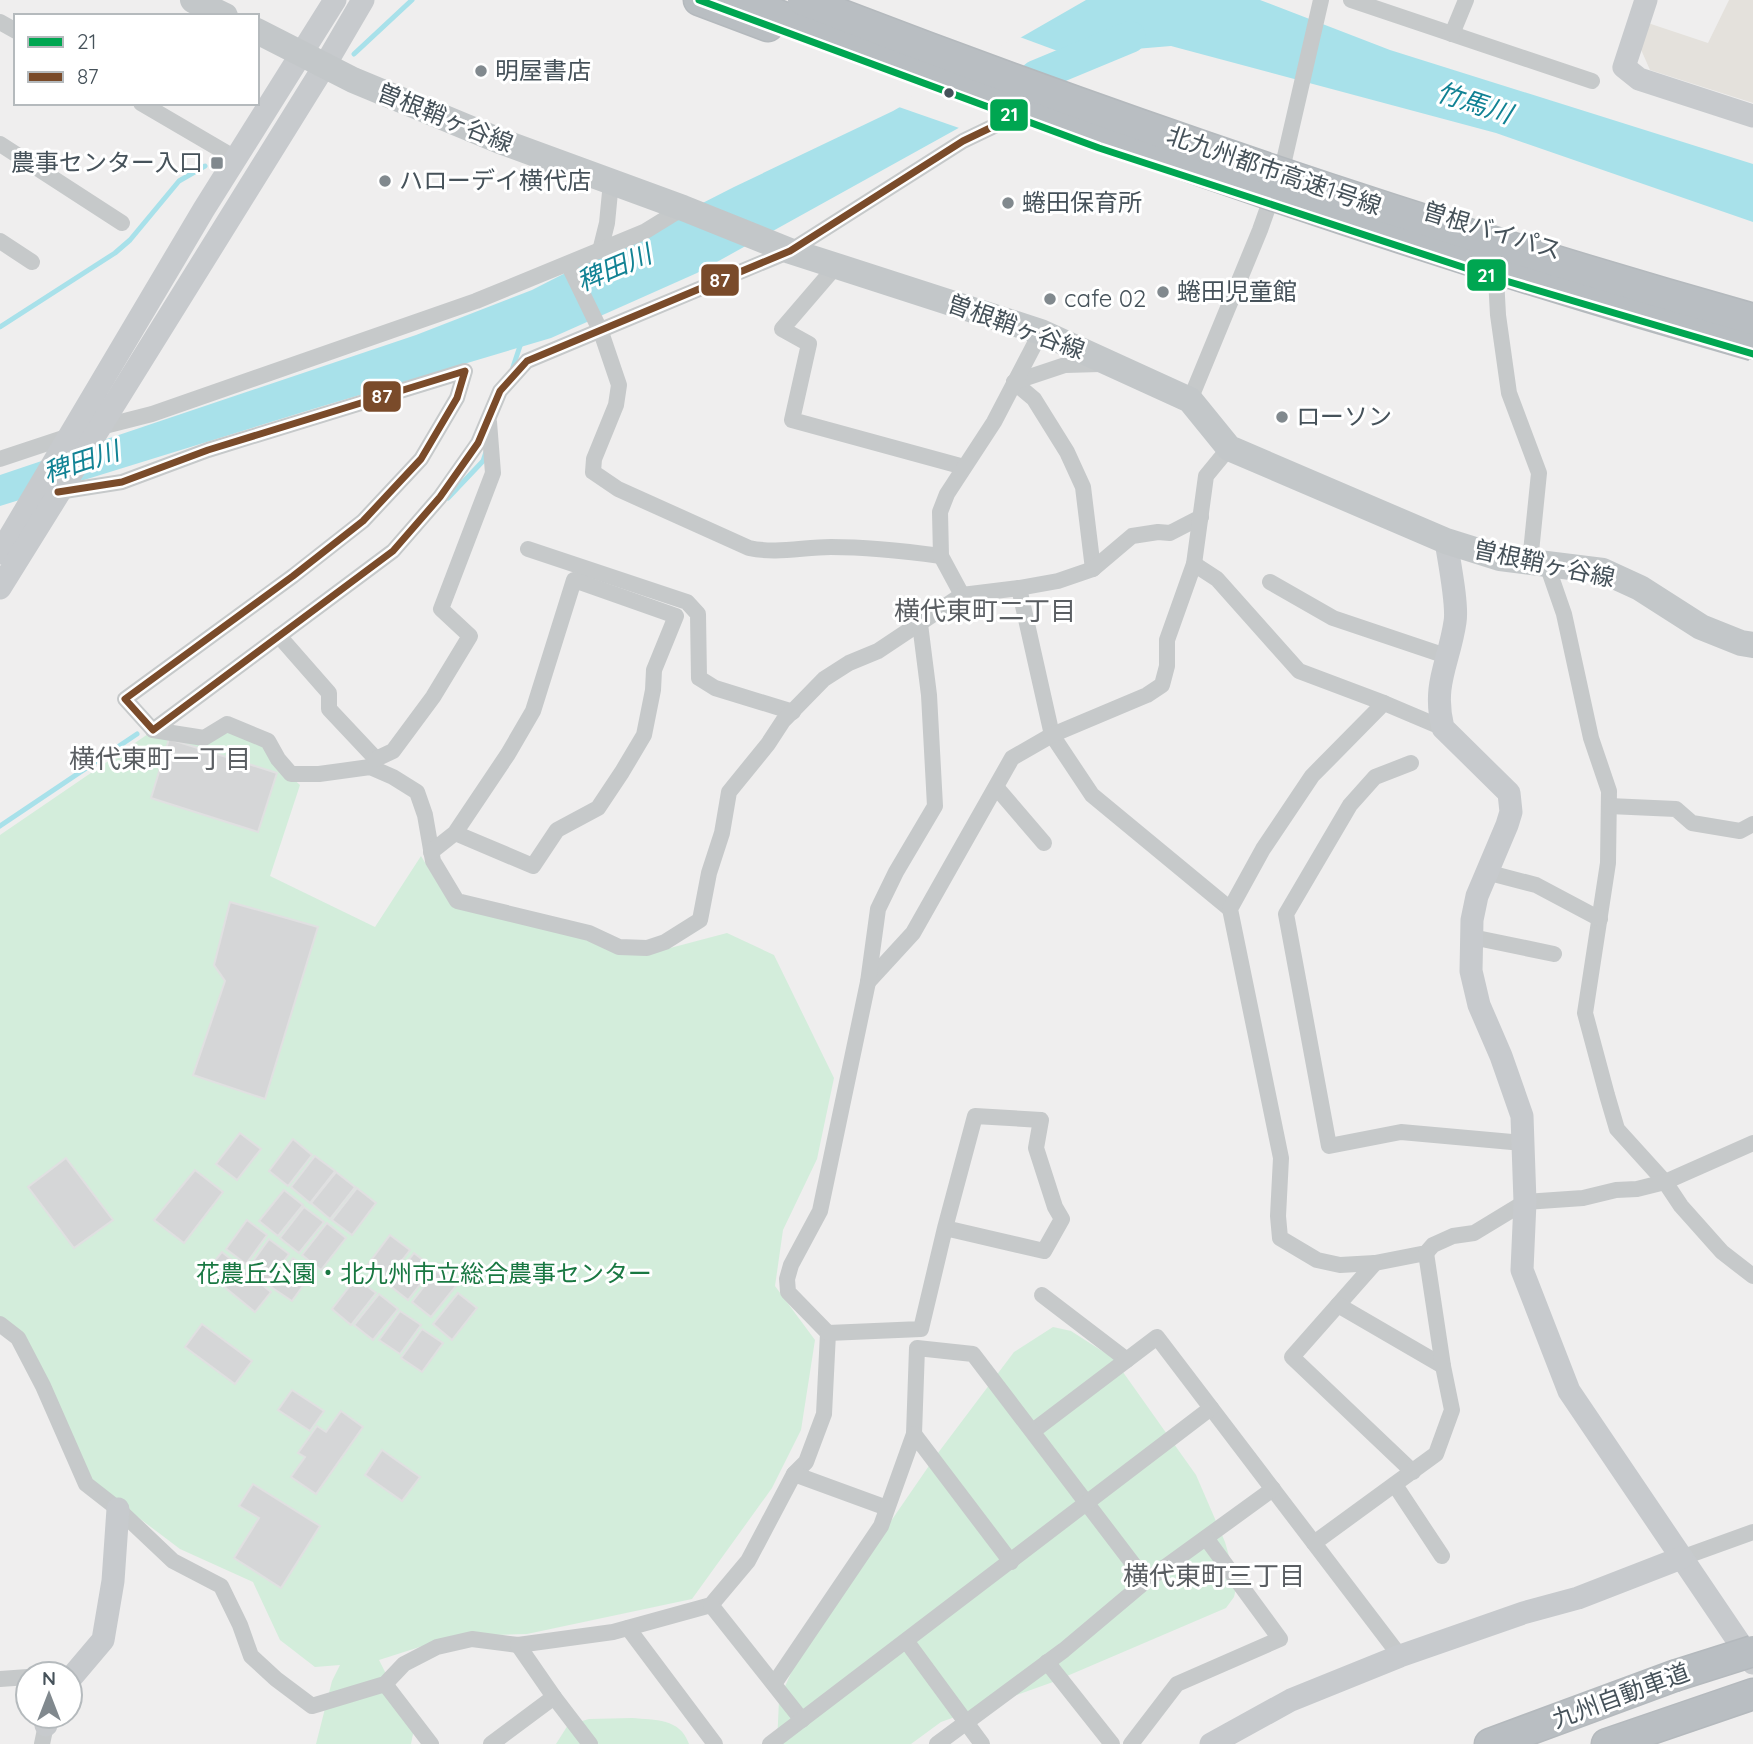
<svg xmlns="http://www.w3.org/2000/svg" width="1753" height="1744" viewBox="0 0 1753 1744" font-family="Quicksand,'Noto Sans JP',sans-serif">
	<rect width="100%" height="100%" fill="#efeeee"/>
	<polygon fill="#e4e1dc" points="1729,0 1753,0 1753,103 1650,70 1639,45 1648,23 1708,43"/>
	<g fill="#d3eddb">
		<polygon points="225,730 264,744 273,760 300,785 270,876 375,927 421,856 450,903 582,935 607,950 655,952 727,933 774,955 834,1078 817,1159 783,1230 775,1286 815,1340 801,1430 772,1488 692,1599 527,1634 454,1636 379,1660 414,1729 411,1744 316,1744 332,1681 340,1665 315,1667 280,1640 253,1582 180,1549 90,1481 0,1321 0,835 148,734"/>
		<polygon points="1053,1327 1071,1331 1113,1358 1196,1475 1225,1542 1237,1584 1234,1597 1226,1608 1053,1682 941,1722 911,1744 777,1744 779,1700 799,1655 935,1457 1014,1352"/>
		<path d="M632,1718c23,2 48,0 57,26h-133l12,-19 21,-6z"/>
	</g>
	<polygon fill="#a8e1ea" points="1086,0 1260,0 1390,50 1753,164 1753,222 1496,133 1171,46 1087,53 973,120 697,273 551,338 313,409 0,506 0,475 416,335 532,290 734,187 893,111"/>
	<polygon fill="#efeeee" points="1017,36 1082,60 962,129 896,106"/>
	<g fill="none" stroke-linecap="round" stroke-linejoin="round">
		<g stroke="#a8e1ea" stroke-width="5">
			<polyline points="354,54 412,0"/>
			<polyline points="0,327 115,253 130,240 179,181 205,166"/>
			<polyline points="513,367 521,343"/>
			<polyline points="448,498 483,461 486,452"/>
			<polyline points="0,826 137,734"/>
		</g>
		<polyline stroke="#a8e1ea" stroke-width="32" points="1036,76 1130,37"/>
	</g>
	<g fill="#d5d6d7" stroke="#e0e0e1" stroke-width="2">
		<polygon points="169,739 277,773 258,832 151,798"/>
		<polygon points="230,902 318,927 265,1099 193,1075 225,981 214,965"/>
		<polygon points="240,1133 261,1149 237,1180 216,1164"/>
		<polygon points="293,1139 312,1155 288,1186 269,1171"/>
		<polygon points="315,1156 335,1171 310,1203 291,1187"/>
		<polygon points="66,1158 113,1220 74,1248 28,1187"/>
		<polygon points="195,1170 223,1192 184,1243 154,1220"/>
		<polygon points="336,1172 355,1187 330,1219 311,1203"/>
		<polygon points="357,1188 376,1203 352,1235 332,1220"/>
		<polygon points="284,1190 303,1205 278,1236 259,1221"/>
		<polygon points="304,1207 324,1222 299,1253 280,1238"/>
		<polygon points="247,1220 267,1235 246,1264 226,1249"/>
		<polygon points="327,1223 346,1238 321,1270 302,1255"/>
		<polygon points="390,1235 410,1250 385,1282 366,1267"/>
		<polygon points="269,1239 289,1254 268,1283 248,1268"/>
		<polygon points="222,1252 271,1292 255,1312 206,1272"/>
		<polygon points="414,1253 433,1268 408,1300 389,1285"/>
		<polygon points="293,1258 313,1272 292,1301 271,1287"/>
		<polygon points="436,1271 456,1286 431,1317 412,1302"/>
		<polygon points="356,1278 376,1293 351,1325 332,1309"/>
		<polygon points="458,1293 477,1308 452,1340 433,1324"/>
		<polygon points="379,1294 398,1309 373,1340 354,1325"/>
		<polygon points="400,1311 421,1325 400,1354 379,1340"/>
		<polygon points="202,1324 252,1361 235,1384 185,1347"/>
		<polygon points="422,1329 443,1343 422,1372 401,1358"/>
		<polygon points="292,1390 324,1411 310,1431 278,1410"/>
		<polygon points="341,1411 363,1427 316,1494 291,1477 305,1457 298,1453 317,1426 326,1432"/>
		<polygon points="382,1450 420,1477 402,1501 365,1475"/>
		<polygon points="253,1484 320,1526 281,1588 234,1558 259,1518 239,1506"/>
	</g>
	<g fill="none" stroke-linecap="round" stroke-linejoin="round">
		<g stroke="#b4b9bd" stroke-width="33">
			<g id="highway">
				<polyline points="699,0 768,26"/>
				<polyline points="1490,1744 1674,1676"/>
				<polyline points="1607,1744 1753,1694"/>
			</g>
		</g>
		<g stroke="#c6c9ca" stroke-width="16">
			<polyline points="1351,0 1592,81"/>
			<polyline points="0,22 16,31"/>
			<polyline points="1452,34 1466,0"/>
			<polyline points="141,103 235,158"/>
			<polyline points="0,144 122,223"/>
			<polyline points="0,241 32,262"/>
			<polyline points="600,251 607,223 611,182"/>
			<path d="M568,264l33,68 18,53 -3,20 -22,54 -1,13 25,17 131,59c28,6 54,-1 82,-1 37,0 73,4 110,9"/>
			<polyline points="837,265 782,329 809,344 792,420 964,467"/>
			<polyline points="1496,278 1498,315 1509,393 1539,473 1530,562"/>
			<polyline points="1014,382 1034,399 1067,452 1083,487 1093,569"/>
			<polyline points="1014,382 1065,365 1100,364"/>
			<polyline points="1190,400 1260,230 1283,165 1321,0"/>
			<polyline points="97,428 152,414 476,301 644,232 683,208"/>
			<polyline points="0,459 72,435"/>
			<polyline points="58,492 122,482 208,450 465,371 457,398 421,459 363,521 293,576 125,699 153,730 393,551 440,497 478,443 500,391 527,361 790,251 963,141 1015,116"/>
			<polyline points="528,549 687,602 698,614 699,678 715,688 793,712"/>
			<polyline points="1194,564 1217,579 1299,671 1384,703"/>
			<polyline points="1547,565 1564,614 1591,738 1609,791 1608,863 1585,1013 1607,1095 1617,1129 1665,1182 1681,1206 1722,1252 1753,1276"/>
			<polyline points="1270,582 1333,618 1446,656"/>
			<polyline points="1019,588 1052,735 1092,795 1230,909"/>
			<polyline points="962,595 941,556 940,512 947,494 994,422 1041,332"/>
			<polyline points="279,636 329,693 329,709 376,759 371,766"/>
			<polyline points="1443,728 1384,703 1312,776 1263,849 1230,909 1281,1158 1278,1216 1280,1238 1317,1260 1340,1265 1375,1263 1426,1253 1433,1245 1453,1236 1474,1233 1525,1202 1583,1198 1616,1190 1637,1189 1665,1182 1753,1143"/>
			<polyline points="153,730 204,738 227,724 268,741 278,759 291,774 319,774 370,767 393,777 417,792 425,815 433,861 457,901 589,933 619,947 647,948 665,942 700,920 709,873 722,833 729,792 768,744 783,721 824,679 849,663 878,651 962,595 1019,588 1058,581 1093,569 1132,536 1158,532 1170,533 1201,517"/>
			<polyline points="376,759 393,751 433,697 470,636 441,609 493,473 489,422"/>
			<polyline points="1411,763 1375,777 1350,805 1286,914 1329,1146 1401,1132 1523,1143"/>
			<polyline points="996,787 1044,843"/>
			<polyline points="1609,806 1676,809 1692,823 1740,831 1753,824"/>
			<polyline points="431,852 455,833 533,866 557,830 598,808 622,772 644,735 653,690 654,670 676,616 574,580 533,711 508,754 455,833"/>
			<polyline points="1486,872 1536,885 1600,919"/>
			<polyline points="1472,937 1554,954"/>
			<polyline points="868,982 913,933 1012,758 1052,735 1147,695 1162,685 1167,666 1167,640 1194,564 1206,476 1229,448"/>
			<polyline points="1375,1263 1292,1357 1413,1472"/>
			<polyline points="1042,1295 1127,1360"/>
			<polyline points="1338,1305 1443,1366"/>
			<polyline points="0,1324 18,1338 43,1386 86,1484 118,1509 173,1561 221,1586 240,1625 251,1656 276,1679 312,1706 385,1684 404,1664 437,1647 472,1639 518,1645 613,1632 711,1605 748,1561 794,1474 806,1462 824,1414 828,1333 788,1292 787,1279 791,1265 820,1211 868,982 878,909 896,872 935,806 929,695 920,624"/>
			<polyline points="828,1333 921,1329 945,1228 1044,1251 1062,1219 1055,1207 1036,1148 1041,1120 975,1116 945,1228"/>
			<polyline points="1033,1431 1157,1337 1400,1656"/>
			<polyline points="914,1434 917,1348 973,1354 1146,1581"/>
			<polyline points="794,1474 887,1508"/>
			<polyline points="1395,1485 1442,1556"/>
			<polyline points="1314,1543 1436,1454 1452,1410 1443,1366 1426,1253"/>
			<polyline points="1681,1558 1753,1532"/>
			<polyline points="711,1605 802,1720"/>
			<polyline points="628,1628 715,1744"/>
			<polyline points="907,1642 982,1744"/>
			<polyline points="518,1645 554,1697"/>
			<polyline points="1047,1662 1112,1744"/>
			<polyline points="0,1679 28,1677"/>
			<polyline points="385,1684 431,1744"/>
			<polyline points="774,1684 881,1526 914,1434 1011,1562"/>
			<polyline points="42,1744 46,1725"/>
			<polyline points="491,1744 554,1697 590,1744"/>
			<polyline points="770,1744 1211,1408"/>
			<polyline points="937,1744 1064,1650 1146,1581 1273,1489"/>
			<polyline points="1131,1744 1177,1684 1280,1639 1206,1538"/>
		</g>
		<g stroke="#c7cacd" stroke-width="23">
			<polyline points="1646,0 1624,67 1639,79 1753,116"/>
			<path d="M1446,541c3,20 12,64 9,81 -6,41 -23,62 -12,106l66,65 2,19 -4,13 -30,71 -5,24 -1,51 8,34 22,51 21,60 3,86 -3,68 47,121 184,272"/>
			<polyline points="0,553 204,209 335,0"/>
			<polyline points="0,588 325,65 363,0"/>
			<polyline points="70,1679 103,1640 113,1581 118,1509"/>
			<polyline points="46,1725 48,1716"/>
			<polyline points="1211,1744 1291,1700 1400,1656 1523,1613 1578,1598 1681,1558"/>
		</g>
		<g stroke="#c3c7c9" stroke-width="26">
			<polyline points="193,0 225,16"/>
			<polyline points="257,31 353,80 500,141 683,208 790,251 1041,332 1190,400 1229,448 1446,541 1500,558 1603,571 1640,588 1701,627 1741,643 1753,645"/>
		</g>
		<use href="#highway" stroke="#b9bec2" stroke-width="30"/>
		<g stroke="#b4b9bd" stroke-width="33" stroke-linecap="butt">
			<g id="highway-bridge">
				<path d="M739,0c333,130 670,248 1014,345"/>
				<path d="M803,0c312,121 628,228 950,319"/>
				<polyline points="1674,1676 1753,1651"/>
			</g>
		</g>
		<use href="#highway-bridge" stroke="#b9bec2" stroke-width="30"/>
		<g stroke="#fff" stroke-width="12">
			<polyline id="bus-1" points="699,0 1099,148 1496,278 1753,354"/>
		</g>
		<g stroke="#fff" stroke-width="12">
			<polyline id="bus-2" points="58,492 122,482 208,450 465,371 457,398 421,459 363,521 293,576 125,699 153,730 393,551 440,497 478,443 500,391 527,361 790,251 963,141 1015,116"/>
		</g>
		<use href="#bus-1" stroke="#00a651" stroke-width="7"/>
		<use href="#bus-2" stroke="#7a4b2a" stroke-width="7"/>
	</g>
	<g fill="#81898e" stroke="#fff" stroke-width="2.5">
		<circle cx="481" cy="71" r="7"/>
		<rect x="210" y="156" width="14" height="14" rx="3.5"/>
		<circle cx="385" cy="181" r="7"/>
		<circle cx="1008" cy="203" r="7"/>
		<circle cx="1163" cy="292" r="7"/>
		<circle cx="1050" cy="299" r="7"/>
		<circle cx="1282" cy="417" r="7"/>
	</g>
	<circle fill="#46525a" stroke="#fff" stroke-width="2.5" cx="949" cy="93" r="6"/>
	<g text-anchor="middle" stroke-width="6" stroke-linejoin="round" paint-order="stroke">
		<g font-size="24" fill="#46525a" stroke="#fff" text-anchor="start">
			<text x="495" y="79">明屋書店</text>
			<text x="203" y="171" text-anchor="end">農事センター入口</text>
			<text x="399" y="189">ハローデイ横代店</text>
			<text x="1022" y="211">蜷田保育所</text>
			<text x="1177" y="300">蜷田児童館</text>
			<text x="1064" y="307">cafe 02</text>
			<text x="1296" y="425">ローソン</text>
		</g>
		<g font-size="24" fill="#46525a" stroke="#fff">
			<text transform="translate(445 118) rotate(22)" y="8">曽根鞘ヶ谷線</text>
			<text transform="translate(1274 171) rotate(19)" y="8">北九州都市高速1号線</text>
			<text transform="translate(1492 231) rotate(17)" y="8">曽根バイパス</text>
			<text transform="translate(1016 327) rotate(20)" y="8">曽根鞘ヶ谷線</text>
			<text transform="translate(1544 564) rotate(12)" y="8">曽根鞘ヶ谷線</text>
			<text transform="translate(1621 1696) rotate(-20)" y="8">九州自動車道</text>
		</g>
		<g font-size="24" fill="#197842" stroke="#fff">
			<text x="424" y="1282">花農丘公園・北九州市立総合農事センター</text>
		</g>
		<g font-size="26" font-style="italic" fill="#118294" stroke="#fff">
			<text transform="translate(1474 103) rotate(18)" y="9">竹馬川</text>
			<text transform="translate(614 268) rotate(-23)" y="9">稗田川</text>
			<text transform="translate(81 462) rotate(-18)" y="9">稗田川</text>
		</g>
		<g font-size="26" fill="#5a5e62" stroke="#fff">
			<text x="985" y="620">横代東町二丁目</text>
			<text x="160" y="768">横代東町一丁目</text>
			<text x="1214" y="1585">横代東町三丁目</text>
		</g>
	</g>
	<g stroke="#fff" stroke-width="2.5">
		<rect x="989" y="98" width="40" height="34" rx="7" fill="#00a651"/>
		<rect x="1466" y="258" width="41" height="34" rx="7" fill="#00a651"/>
		<rect x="700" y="263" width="40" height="34" rx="7" fill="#7a4b2a"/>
		<rect x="362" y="380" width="40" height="33" rx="7" fill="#7a4b2a"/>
	</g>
	<g font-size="19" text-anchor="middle" font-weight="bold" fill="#fff">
		<text x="1009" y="121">21</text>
		<text x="1486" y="282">21</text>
		<text x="720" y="287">87</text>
		<text x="382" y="403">87</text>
	</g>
	<rect x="14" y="14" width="245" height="91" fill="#ffffff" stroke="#b5babd" stroke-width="2"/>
	<rect x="28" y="37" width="35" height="10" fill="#00a651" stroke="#b5babd" stroke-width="2"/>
	<text x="77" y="49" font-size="21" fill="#46525a">21</text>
	<rect x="28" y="72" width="35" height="10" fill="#7a4b2a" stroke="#b5babd" stroke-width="2"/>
	<text x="77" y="84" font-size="21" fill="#46525a">87</text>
	<g transform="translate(49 1695)"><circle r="33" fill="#ffffff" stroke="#b5babd" stroke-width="2"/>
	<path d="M0-5L12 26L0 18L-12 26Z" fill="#81898e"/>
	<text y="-10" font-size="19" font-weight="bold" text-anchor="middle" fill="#46525a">N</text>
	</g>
</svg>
